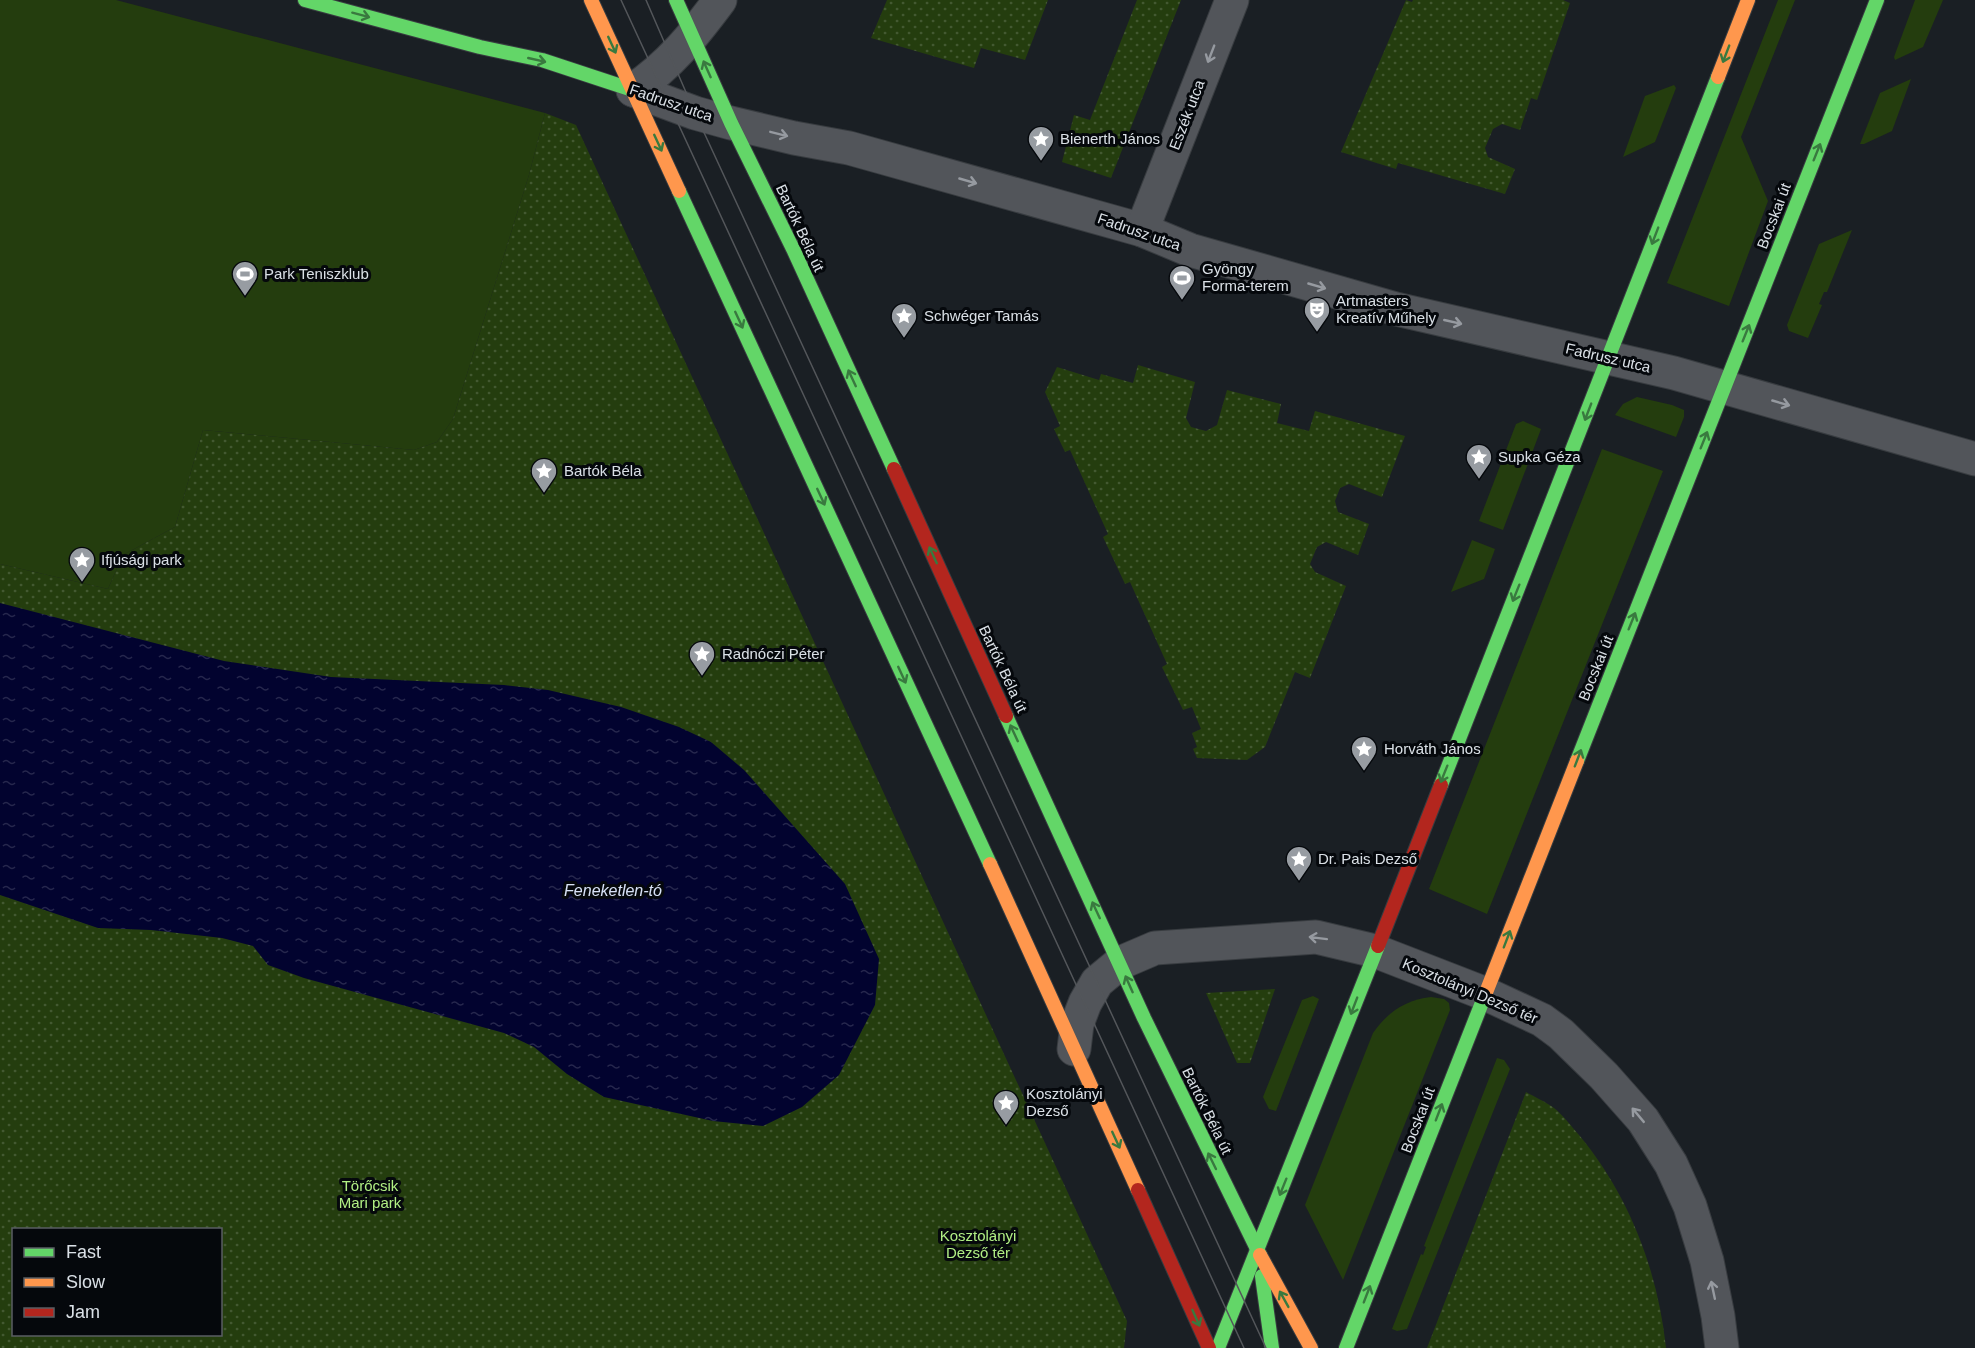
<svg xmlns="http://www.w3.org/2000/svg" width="1975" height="1348" viewBox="0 0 1975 1348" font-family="Helvetica,sans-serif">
	<defs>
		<pattern id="park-dots" width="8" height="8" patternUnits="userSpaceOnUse" patternTransform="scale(1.5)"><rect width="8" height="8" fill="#243d0e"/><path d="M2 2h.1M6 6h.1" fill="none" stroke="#435931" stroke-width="1.8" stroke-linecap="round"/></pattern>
		<pattern id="water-ripples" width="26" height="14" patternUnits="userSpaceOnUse" patternTransform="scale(1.5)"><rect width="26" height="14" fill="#02032f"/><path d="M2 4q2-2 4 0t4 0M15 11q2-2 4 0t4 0" fill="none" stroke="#26274d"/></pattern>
	</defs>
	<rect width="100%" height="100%" fill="#1a1f24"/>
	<g fill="#243d0e">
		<polygon points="0,0 116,0 545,113 529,175 453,419 437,442 414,450 203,430 175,527 123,555 108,589 0,564"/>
		<polygon points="1778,0 1795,0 1741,137 1768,201 1729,306 1667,283"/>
		<polygon points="1915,0 1943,0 1923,47 1895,60 1894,57"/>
		<polygon points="1911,79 1892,131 1864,144 1860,144 1880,93"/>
		<polygon points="1674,85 1676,88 1655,142 1623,157 1645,96"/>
		<polygon points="1852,230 1827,292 1824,292 1819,304 1822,305 1808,338 1789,331 1787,325 1819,244"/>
		<polygon points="1637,397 1672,405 1684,410 1684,417 1676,437 1615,415 1623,404"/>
		<polygon points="1523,421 1541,429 1503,530 1479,521 1516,424"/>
		<polygon points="1602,449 1663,471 1487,914 1429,889"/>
		<polygon points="1472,540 1495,549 1484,579 1451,592"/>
		<polygon points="1313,996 1319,999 1276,1111 1269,1109 1263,1097 1302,1000"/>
		<path d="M1431,997l13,2 5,4 1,7 -107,270 -38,-75 68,-172c15,-21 32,-33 58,-36z"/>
		<polygon points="1497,1058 1504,1060 1510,1069 1407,1329 1397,1331 1392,1329 1421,1254 1423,1255 1426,1247 1424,1246"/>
	</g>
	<g fill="url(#park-dots)" fill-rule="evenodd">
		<polygon points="887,0 1048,0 1025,60 981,48 974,68 871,38"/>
		<polygon points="1137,0 1181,0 1111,178 1062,162 1074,115 1090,120"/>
		<polygon points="1406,0 1412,2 1413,0 1563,0 1570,3 1537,100 1531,98 1520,130 1502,124 1493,129 1485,148 1488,157 1515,169 1505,194 1398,163 1396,169 1341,152"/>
		<path d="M545,113l31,12 551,1196 -3,27h-1124v-784l108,25 15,-34 52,-28 28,-97 211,20 23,-8 16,-23 76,-244zM14,1230h206v104h-206z"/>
		<polygon points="1138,365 1195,382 1186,418 1191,427 1206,431 1217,425 1227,390 1281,404 1277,423 1309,431 1315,411 1405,436 1382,497 1349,484 1340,488 1335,501 1338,512 1369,524 1358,555 1326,542 1317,547 1310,564 1315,572 1346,586 1310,678 1295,672 1265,747 1247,760 1197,758 1193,749 1197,747 1192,733 1201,729 1192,707 1183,710 1162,667 1167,664 1130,582 1125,584 1103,537 1108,534 1070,450 1065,452 1054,429 1060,426 1045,392 1057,367 1099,380 1101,374 1133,383"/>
		<polygon points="1275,989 1250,1063 1237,1063 1206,993"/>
		<path d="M1526,1092c9,5 20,10 28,16 9,7 17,18 25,27 50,60 79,136 87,213h-239z"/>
	</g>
	<polygon fill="url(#water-ripples)" points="0,603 224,661 331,677 504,685 548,690 621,707 679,727 711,742 744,770 845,884 879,959 875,1005 839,1075 802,1107 763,1126 713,1121 604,1097 567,1074 534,1047 504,1033 304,978 268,965 253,946 222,938 151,930 98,928 0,895"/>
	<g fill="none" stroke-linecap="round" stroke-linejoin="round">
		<g stroke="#383c40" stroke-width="35">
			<g id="street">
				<polyline points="633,90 695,113 731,123 794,138 849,148 1142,230 1190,250 1396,309 1674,373 1975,459"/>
				<path d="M633,90c37,-25 61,-55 87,-90"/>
				<polyline points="1142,230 1232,0"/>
				<polyline points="1074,1049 1077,1024 1085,1003 1097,982 1120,963 1155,948 1316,937 1375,951 1486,994 1542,1020 1561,1034 1604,1076 1643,1120 1671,1164 1690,1206 1707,1261 1718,1316 1722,1348"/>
			</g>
		</g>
		<g stroke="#383c40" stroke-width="16">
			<g id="fast">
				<polyline points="305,0 480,47 542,60 633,90"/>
				<polyline points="676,0 731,123 794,251 894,469"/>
				<polyline points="679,191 990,864"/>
				<polyline points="1006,716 1144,1018 1260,1255"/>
				<polyline points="1577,761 1877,0"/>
				<polyline points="1441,785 1718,77"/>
				<polyline points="1262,1276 1272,1348"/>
				<polyline points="1218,1348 1378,946"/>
				<polyline points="1346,1348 1485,995"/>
			</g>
		</g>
		<g stroke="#383c40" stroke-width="16">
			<g id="slow">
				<polyline points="591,0 679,191"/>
				<polyline points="1718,77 1748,0"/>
				<polyline points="990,864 1138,1190"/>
				<polyline points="1485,995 1577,761"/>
				<polyline points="1260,1255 1311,1348"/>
			</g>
		</g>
		<g stroke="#383c40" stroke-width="16">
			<g id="jam">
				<polyline points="894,469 1006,716"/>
				<polyline points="1378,946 1441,785"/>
				<polyline points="1138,1190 1209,1348"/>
			</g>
		</g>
		<use href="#street" stroke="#52555a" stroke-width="33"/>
		<use href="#fast" stroke="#63d668" stroke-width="14"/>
		<use href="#slow" stroke="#ff974d" stroke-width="14"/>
		<use href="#jam" stroke="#b3261e" stroke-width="14"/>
		<g stroke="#53565a" stroke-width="1.5">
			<polyline points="621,0 1244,1348"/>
			<polyline points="646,0 695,113 1266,1348"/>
		</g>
	</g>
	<defs><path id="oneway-shaft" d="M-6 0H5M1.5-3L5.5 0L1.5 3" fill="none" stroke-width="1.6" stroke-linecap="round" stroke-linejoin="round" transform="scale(1.5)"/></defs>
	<g stroke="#39793f">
		<use href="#oneway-shaft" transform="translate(361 15) rotate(15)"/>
		<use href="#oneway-shaft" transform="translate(612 45) rotate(65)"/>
		<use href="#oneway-shaft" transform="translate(1726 54) rotate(111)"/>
		<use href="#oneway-shaft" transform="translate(537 60) rotate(13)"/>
		<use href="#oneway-shaft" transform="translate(707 69) rotate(-114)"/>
		<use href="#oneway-shaft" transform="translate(658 143) rotate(65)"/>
		<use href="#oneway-shaft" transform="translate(1817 152) rotate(-68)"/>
		<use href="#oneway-shaft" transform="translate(1655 236) rotate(111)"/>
		<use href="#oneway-shaft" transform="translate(739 320) rotate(65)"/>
		<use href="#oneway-shaft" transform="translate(1746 333) rotate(-68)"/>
		<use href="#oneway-shaft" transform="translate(852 378) rotate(-115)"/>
		<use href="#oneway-shaft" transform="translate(1588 412) rotate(111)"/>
		<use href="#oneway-shaft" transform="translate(1704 440) rotate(-68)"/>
		<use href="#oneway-shaft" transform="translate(821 497) rotate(65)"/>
		<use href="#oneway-shaft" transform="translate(933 555) rotate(-115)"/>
		<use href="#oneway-shaft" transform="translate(1516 593) rotate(112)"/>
		<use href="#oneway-shaft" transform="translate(1632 621) rotate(-68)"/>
		<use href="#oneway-shaft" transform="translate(902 675) rotate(65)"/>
		<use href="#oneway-shaft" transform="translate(1014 733) rotate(-115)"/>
		<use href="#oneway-shaft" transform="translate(1578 758) rotate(-69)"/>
		<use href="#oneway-shaft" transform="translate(1444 774) rotate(112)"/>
		<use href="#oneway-shaft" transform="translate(1096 910) rotate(-115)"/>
		<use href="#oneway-shaft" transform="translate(1507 939) rotate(-69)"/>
		<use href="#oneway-shaft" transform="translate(1129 984) rotate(-114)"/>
		<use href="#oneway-shaft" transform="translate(1354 1006) rotate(111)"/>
		<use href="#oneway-shaft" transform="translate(1439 1112) rotate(-69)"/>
		<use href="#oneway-shaft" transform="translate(1116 1140) rotate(65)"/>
		<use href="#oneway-shaft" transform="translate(1212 1161) rotate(-116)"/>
		<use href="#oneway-shaft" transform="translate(1283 1187) rotate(112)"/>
		<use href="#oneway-shaft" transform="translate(1367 1294) rotate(-69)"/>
		<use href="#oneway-shaft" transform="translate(1284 1299) rotate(-119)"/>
		<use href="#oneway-shaft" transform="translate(1196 1318) rotate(66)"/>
	</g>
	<g stroke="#969aa0">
		<use href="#oneway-shaft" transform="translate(1211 54) rotate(111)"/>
		<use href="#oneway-shaft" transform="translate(779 134) rotate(14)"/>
		<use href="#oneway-shaft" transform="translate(968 181) rotate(16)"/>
		<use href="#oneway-shaft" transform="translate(1317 286) rotate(16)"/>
		<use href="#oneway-shaft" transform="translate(1453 322) rotate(13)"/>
		<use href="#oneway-shaft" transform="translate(1781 403) rotate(16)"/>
		<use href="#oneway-shaft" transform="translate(1318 938) rotate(-173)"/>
		<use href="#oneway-shaft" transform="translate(1638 1115) rotate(-130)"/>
		<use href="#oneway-shaft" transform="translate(1713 1290) rotate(-102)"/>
	</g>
	<defs>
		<g id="sight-pin" transform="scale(1.35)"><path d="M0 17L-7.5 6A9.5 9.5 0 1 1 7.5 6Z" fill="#979ca2" stroke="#05080c"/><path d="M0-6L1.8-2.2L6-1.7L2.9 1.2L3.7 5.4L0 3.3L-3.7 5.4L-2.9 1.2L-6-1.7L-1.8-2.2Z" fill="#fff"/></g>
		<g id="stadium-pin" transform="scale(1.35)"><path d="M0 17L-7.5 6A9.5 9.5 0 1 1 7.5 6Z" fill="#979ca2" stroke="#05080c"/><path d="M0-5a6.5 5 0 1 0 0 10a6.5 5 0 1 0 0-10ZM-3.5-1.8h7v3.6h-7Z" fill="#fff"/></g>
		<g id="theatre-pin" transform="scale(1.35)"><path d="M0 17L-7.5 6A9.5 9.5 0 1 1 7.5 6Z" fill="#979ca2" stroke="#05080c"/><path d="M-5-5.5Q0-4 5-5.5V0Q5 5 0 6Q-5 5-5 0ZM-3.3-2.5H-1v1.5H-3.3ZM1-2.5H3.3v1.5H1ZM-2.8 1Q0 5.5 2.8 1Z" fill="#fff"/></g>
	</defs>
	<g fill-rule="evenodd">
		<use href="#sight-pin" x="1041" y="139"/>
		<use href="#stadium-pin" x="245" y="274"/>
		<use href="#stadium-pin" x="1182" y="278"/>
		<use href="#theatre-pin" x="1317" y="310"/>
		<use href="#sight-pin" x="904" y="316"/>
		<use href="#sight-pin" x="1479" y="457"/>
		<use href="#sight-pin" x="544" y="471"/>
		<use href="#sight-pin" x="82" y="560"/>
		<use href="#sight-pin" x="702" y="654"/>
		<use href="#sight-pin" x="1364" y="749"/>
		<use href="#sight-pin" x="1299" y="859"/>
		<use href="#sight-pin" x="1006" y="1103"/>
	</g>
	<g text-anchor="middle" stroke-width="6" stroke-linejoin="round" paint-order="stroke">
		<g font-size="15" fill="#dae0e6" stroke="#05080c">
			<text transform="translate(671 103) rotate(19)" y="5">Fadrusz utca</text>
			<text transform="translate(1187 115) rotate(-69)" y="5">Eszék utca</text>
			<text transform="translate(1774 216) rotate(-69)" y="5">Bocskai út</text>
			<text transform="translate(800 228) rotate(65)" y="5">Bartók Béla út</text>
			<text transform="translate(1139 232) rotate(19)" y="5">Fadrusz utca</text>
			<text transform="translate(1608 358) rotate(13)" y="5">Fadrusz utca</text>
			<text transform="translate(1596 668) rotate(-68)" y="5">Bocskai út</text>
			<text transform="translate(1003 669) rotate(65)" y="5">Bartók Béla út</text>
			<text transform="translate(1470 991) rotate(23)" y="5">Kosztolányi Dezső tér</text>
			<text transform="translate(1207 1111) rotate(64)" y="5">Bartók Béla út</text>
			<text transform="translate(1418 1120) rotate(-69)" y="5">Bocskai út</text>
		</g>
		<g font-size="15" fill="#dae0e6" stroke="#05080c" text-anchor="start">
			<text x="1060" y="144">Bienerth János</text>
			<text x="1202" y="274">Gyöngy<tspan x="1202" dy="17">Forma-terem</tspan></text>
			<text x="264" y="279">Park Teniszklub</text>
			<text x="1336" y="306">Artmasters<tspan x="1336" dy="17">Kreatív Műhely</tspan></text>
			<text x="924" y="321">Schwéger Tamás</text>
			<text x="1498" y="462">Supka Géza</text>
			<text x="564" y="476">Bartók Béla</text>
			<text x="101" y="565">Ifjúsági park</text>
			<text x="722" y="659">Radnóczi Péter</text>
			<text x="1384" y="754">Horváth János</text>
			<text x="1318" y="864">Dr. Pais Dezső</text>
			<text x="1026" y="1099">Kosztolányi<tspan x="1026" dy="17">Dezső</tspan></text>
		</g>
		<g font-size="15" fill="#b1ef84" stroke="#05080c">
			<text x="370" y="1191">Törőcsik<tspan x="370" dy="17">Mari park</tspan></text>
			<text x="978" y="1241">Kosztolányi<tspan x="978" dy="17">Dezső tér</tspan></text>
		</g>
		<g font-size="16" font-style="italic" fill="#d8e2f7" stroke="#05080c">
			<text x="613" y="896">Feneketlen-tó</text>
		</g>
	</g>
	<rect x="12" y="1228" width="210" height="108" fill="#05080c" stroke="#5a5e63" stroke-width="1.5"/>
	<rect x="24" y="1248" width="30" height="9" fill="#63d668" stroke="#5a5e63" stroke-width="1.5"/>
	<text x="66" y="1258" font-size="18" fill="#dae0e6">Fast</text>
	<rect x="24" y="1278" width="30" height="9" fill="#ff974d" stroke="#5a5e63" stroke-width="1.5"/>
	<text x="66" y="1288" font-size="18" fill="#dae0e6">Slow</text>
	<rect x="24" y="1308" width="30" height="9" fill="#b3261e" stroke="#5a5e63" stroke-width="1.5"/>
	<text x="66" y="1318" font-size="18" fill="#dae0e6">Jam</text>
</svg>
